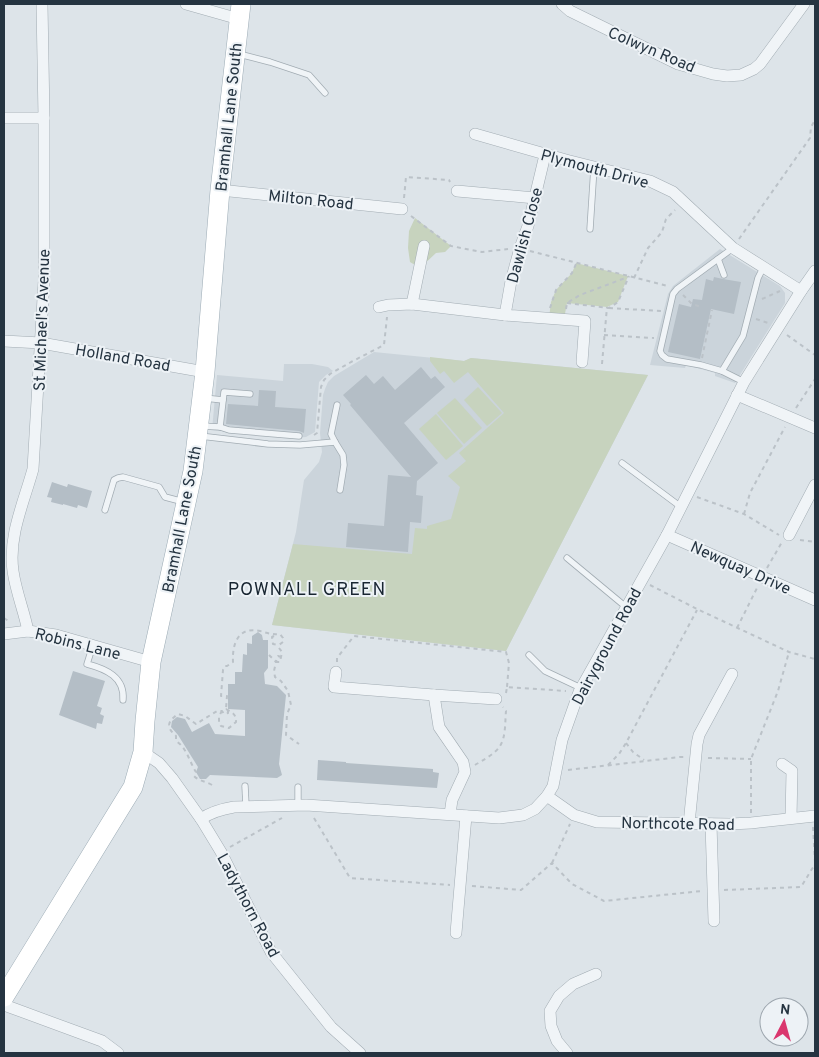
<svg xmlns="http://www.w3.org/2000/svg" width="819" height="1057" viewBox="0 0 819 1057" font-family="Overpass,sans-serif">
	<rect width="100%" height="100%" fill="#dde4e9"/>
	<g fill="#cbd4db">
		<polygon points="720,249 780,286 785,293 785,303 735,383 715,376 715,373 686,365 685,368 650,365 668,294 673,286"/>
		<polygon points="374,352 464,361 471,358 648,375 506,651 272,625 296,532 304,480 319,462 322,452 320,433 323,395 325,389 328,382 334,376"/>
		<polygon points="284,364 312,364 328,367 333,371 326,375 319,382 315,432 306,437 293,438 212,430 217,375 283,381"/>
	</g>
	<g fill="#c7d3be">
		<polygon points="415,218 451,246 445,252 436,253 420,268 410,262 408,248 409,231"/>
		<polygon points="576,263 628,276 618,302 607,307 567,303 564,319 549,318 551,302 556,290 572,273"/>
		<polygon points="430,357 464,361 471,358 648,375 506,651 272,625 293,544 412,554 415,528 427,529 427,526 451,519 460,487 448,476 466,461 459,453 504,413 468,372 454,383 444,371 440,374 430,361"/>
		<polygon points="478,387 502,413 487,426 464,400"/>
		<polygon points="455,398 482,428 464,444 437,413"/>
		<polygon points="436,414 463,446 446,460 419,429"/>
	</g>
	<g fill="#b4bec6">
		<polygon points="714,277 723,279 741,282 734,314 711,309 700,359 668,352 679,304 691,307 693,299 702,300 706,279 713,281"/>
		<polygon points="421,367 431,379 435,376 445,387 404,423 438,463 417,481 416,495 423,496 421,523 410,522 408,552 346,547 348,523 384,526 388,475 411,477 350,405 351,404 343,395 366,375 374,384 383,376 395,390"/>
		<polygon points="259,390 276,391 275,407 306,409 304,433 299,431 226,424 228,404 258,406"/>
		<polygon points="52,482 67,487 68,484 92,491 87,508 78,505 77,508 63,504 63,505 51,502 52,498 47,497"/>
		<polygon points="258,632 262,635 263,640 268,640 268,668 264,673 265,684 277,686 286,695 279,764 282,775 277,778 210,775 206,779 200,779 196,772 198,767 178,735 171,727 172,721 177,717 185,719 192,732 209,723 215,734 245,736 245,710 228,709 228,684 235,684 235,672 242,672 243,654 247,655 247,643 252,644 252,636"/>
		<polygon points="73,671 105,681 97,706 102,708 100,714 104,716 102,724 97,723 96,729 59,715"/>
		<polygon points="318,760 346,762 346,763 433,769 433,772 439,773 437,788 317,780"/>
	</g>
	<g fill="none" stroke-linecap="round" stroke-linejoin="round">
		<g stroke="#a2acb3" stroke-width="7">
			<g id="lane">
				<polyline points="239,54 270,62 309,75 325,93"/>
				<polyline points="590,229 594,167"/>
				<polyline points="718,259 724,275"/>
				<polyline points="722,371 701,365 667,359 662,355 660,351 673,294 677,289 733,248"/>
				<polyline points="744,382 722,371 743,336 758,278 763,268"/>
				<polyline points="204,398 223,400"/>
				<polyline points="337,405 331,434 335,442 343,455 344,465 340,490"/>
				<polyline points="201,426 220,427 224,392 250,394"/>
				<polyline points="220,427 229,430 299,436"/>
				<polyline points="200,436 268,444 300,445 335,442"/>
				<polyline points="622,463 681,507"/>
				<polyline points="105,510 114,480 118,478 123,477 159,487 165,497 184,502"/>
				<polyline points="567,558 626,607"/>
				<path d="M93,645l-6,19c19,5 38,13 36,36"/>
				<polyline points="529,655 545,671 581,688"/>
				<polyline points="245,786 246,806"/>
				<polyline points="298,805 298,787"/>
			</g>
		</g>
		<g stroke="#a2acb3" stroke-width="12">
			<g id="street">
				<polyline points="186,4 239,19"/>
				<polyline points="562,4 570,11 678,64 713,74 727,76 741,75 754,69 760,64 804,4"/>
				<polyline points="4,118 44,118"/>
				<polyline points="475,134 566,160 650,181 673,192 733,248 801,291"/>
				<polyline points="545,155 528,226 520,248 511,281 505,315 585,321 582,362"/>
				<polyline points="220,190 402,209"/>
				<polyline points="457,191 535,198"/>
				<polyline points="412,304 424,246"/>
				<polyline points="379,307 388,305 412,304 505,315"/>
				<polyline points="4,341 41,343 205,372"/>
				<polyline points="737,395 815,428"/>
				<polyline points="667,535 815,600"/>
				<polyline points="789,535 815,485"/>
				<path d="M28,631c-4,-20 -12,-39 -15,-60 -5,-35 11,-69 20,-102l11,-188v-163l-2,-114"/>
				<polyline points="4,634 28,631 56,635 151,662"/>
				<polyline points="336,672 334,687 434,695"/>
				<polyline points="143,752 159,763 172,778 201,819 221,852 271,952 331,1027 360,1053"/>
				<polyline points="782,764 792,771 791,818"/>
				<polyline points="547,796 574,815 597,822 730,824 751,823 815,816"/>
				<polyline points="450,814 452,800 465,772 463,762 439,727 434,695 496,699"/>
				<path d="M201,819c10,-7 21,-10 33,-12l72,-2 193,13 24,-3 12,-6 12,-13 6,-10 9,-46 17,-48 88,-157 77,-153 57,-91 14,-20"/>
				<polyline points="689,824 697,744 699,735 732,674"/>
				<polyline points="711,824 714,921"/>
				<polyline points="456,933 466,816"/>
				<polyline points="4,1005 102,1041 118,1053"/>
				<polyline points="567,1053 557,1041 551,1026 550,1011 559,996 573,984 596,974"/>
			</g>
		</g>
		<g stroke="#9cabb5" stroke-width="20">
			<polyline id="primary" points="4,997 133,787 143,752 145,721 151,662 193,471 205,372 220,190 241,4"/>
		</g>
		<g stroke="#bbc2c8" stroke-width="2" stroke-dasharray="4 4" stroke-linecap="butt">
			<polyline points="404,198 406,177 449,180 450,182"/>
			<polyline points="411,216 451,246 482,252 508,249"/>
			<polyline points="739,239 810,138 811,127 815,120"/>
			<polyline points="530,251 668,286"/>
			<polyline points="634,278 648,248 662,232 666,219 675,210"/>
			<polyline points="683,295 692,304 701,307"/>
			<polyline points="762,299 780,291"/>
			<polyline points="567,303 609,308 618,302 629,276"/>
			<polyline points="550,308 556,290 572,273 576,264"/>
			<polyline points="609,308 661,311"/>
			<polyline points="566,309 567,303 580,295 628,277"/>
			<polyline points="756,319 768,323"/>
			<polyline points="604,335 654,338"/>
			<polyline points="787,335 815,355"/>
			<polyline points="702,358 712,310"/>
			<polyline points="602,364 607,307"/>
			<polyline points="796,408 815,379"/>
			<polyline points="314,435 317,433 321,387 324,380 330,374 351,362 384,345 387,317"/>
			<polyline points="697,497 744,514 779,535"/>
			<polyline points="744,514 750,493 785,427"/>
			<polyline points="800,540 815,542"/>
			<polyline points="767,568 782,542"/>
			<polyline points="650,585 697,609 789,652 815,659"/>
			<polyline points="4,618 10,622"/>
			<polyline points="737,628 758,586"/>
			<polyline points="274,636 272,637 273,644 279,645"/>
			<polyline points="269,655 276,662 277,657 278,656 281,657"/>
			<polyline points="337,662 337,658 354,636 506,652 509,663 507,687"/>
			<polyline points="506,693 507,687 566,691"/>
			<path d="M226,709c7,4 10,5 10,13l-7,6 -8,-2 -2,-3v-7l3,-5z"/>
			<polyline points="626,743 633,752 644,760"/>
			<polyline points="708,758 751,759"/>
			<path d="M475,765c8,-5 20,-11 25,-19 6,-9 5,-25 6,-35l-3,-4"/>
			<polyline points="608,765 619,754 626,743 697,610"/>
			<polyline points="568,770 680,757 685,757"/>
			<path d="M212,785c-7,-4 -13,-4 -18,-9l2,-4c-7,-11 -9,-24 -20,-31v-5c-10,-9 -9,-14 2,-22l7,2 11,8 21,-13h5l2,3 4,-1v-2l-2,-2 1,-13h-6l2,-26 2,-4h2l6,-4c-1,-18 5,-36 27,-31 8,2 12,4 20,3l3,4v4l-4,3v3l3,4 -2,10h-4l-2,9 1,6 6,4 7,10 3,14 -4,9 -1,21 13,9"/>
			<polyline points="751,813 751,759 778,691 789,652"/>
			<polyline points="314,818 350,878 450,885"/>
			<polyline points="813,827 815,862"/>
			<polyline points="230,847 282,818"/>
			<polyline points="552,863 570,824"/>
			<polyline points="472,886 521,890 552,863 572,884 604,901 702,891"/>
			<polyline points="724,890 801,887 815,864"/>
		</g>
		<use href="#lane" stroke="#f0f4f7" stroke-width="5.5"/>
		<use href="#street" stroke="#f0f4f7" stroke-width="11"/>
		<use href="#primary" stroke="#fff" stroke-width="19"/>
	</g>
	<g text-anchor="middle" stroke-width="4" stroke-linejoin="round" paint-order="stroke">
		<g font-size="16" fill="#253441" stroke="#edf2f6">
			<text transform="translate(652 49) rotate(23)" y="6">Colwyn Road</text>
			<text transform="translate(228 117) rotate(-84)" y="6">Bramhall Lane South</text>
			<text transform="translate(595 168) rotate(15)" y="6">Plymouth Drive</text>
			<text transform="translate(311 199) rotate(6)" y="6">Milton Road</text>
			<text transform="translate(524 235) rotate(-75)" y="6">Dawlish Close</text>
			<text transform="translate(41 320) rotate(-88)" y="6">St Michael's Avenue</text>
			<text transform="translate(123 357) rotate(10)" y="6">Holland Road</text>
			<text transform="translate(181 519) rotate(-79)" y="6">Bramhall Lane South</text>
			<text transform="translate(741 567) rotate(24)" y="6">Newquay Drive</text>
			<text transform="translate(78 643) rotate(14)" y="6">Robins Lane</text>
			<text transform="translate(606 646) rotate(-62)" y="6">Dairyground Road</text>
			<text transform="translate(678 823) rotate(1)" y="6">Northcote Road</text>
			<text transform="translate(249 905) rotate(62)" y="6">Ladythorn Road</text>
		</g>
		<g font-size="18" letter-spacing="1" fill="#182531" stroke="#edf2f6">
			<text x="307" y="595">POWNALL GREEN</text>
		</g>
	</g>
	<rect width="819" height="1057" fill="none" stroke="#253441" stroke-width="10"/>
	<g transform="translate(784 1022) rotate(6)"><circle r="24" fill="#edf2f6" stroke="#9da6ae"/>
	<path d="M0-4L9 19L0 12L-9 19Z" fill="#da366e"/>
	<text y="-8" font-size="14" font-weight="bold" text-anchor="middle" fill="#253441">N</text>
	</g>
</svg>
